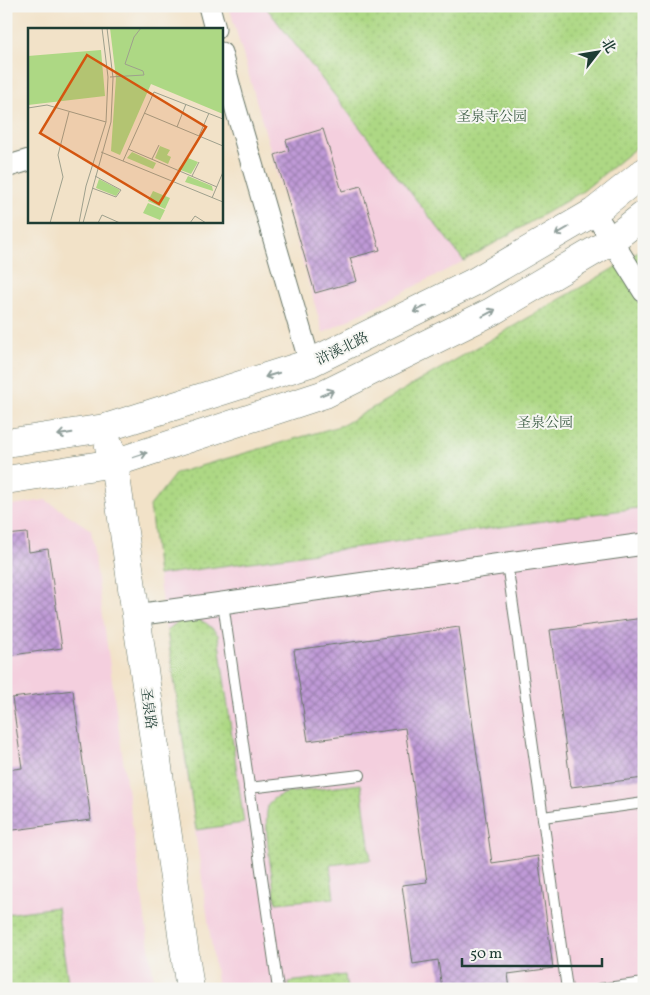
<svg xmlns="http://www.w3.org/2000/svg" width="650" height="995" viewBox="0 0 650 995" font-family="Vollkorn,'Noto Serif SC',serif">
	<defs>
		<pattern id="green-dots" width="8" height="8" patternUnits="userSpaceOnUse" patternTransform="scale(1.25)"><rect width="8" height="8" fill="#add884"/><path d="M2 2h.1M6 6h.1" fill="none" stroke="#94ba73" stroke-width="1.8" stroke-linecap="round"/></pattern>
		<pattern id="building-cross-hatch" width="8" height="8" patternUnits="userSpaceOnUse" patternTransform="scale(1.25)"><rect width="8" height="8" fill="#c09ad7"/><path d="M0 0l8 8M0 8l8-8" fill="none" stroke="#9b7faf"/></pattern>
	</defs>
	<rect width="100%" height="100%" fill="#f6f6f2"/>
	<filter id="ink" filterUnits="userSpaceOnUse"><feTurbulence type="fractalNoise" baseFrequency=".02" numOctaves="2"/><feDisplacementMap in="SourceGraphic" scale="10" xChannelSelector="R" yChannelSelector="G"/><feConvolveMatrix kernelMatrix="1 2 1 2 8 2 1 2 1" color-interpolation-filters="sRGB"/></filter>
	<filter id="wash" filterUnits="userSpaceOnUse"><feTurbulence type="fractalNoise" baseFrequency=".0096" numOctaves="4" result="noise"/><feDisplacementMap in="SourceGraphic" scale="20" xChannelSelector="R" yChannelSelector="G"/><feGaussianBlur stdDeviation="1.12" result="paint"/><feColorMatrix in="noise" values="0 0 0 0 0 0 0 0 0 0 0 0 0 0 0 0 0 1.4 0 .05"/><feComposite in="paint" operator="in"/></filter>
	<g filter="url(#wash)">
		<rect width="100%" height="100%" fill="#f2e2c8"/>
		<g fill="#f4cfde">
			<polygon points="229,6 265,6 464,261 323,333"/>
			<polygon points="46,500 91,530 155,989 6,989 6,506"/>
			<polygon points="644,507 644,989 218,989 158,575"/>
		</g>
		<g fill="url(#green-dots)" stroke="#668a5c">
			<polygon points="265,6 644,6 644,141 583,191 464,261"/>
			<polygon points="644,247 644,507 158,575 150,506 176,473 343,425 621,264"/>
			<path d="M188,618c15,1 21,6 30,17l26,188 -48,7 -29,-200 11,-8z"/>
			<path d="M361,784l10,76 -41,5 4,33 -58,5c-2,-18 -16,-88 -6,-101 4,-5 11,-7 17,-9z"/>
			<polygon points="57,907 69,989 6,989 6,914"/>
			<polygon points="345,975 347,989 289,989 288,982"/>
		</g>
		<g id="blocks">
			<g fill="url(#building-cross-hatch)">
				<polygon points="323,129 342,191 361,186 380,250 350,258 357,281 315,293 275,155 289,150 286,140"/>
				<polygon points="27,533 29,552 48,549 62,648 6,656 6,535"/>
				<polygon points="644,618 644,778 571,787 550,630"/>
				<polygon points="459,627 492,863 538,856 553,968 508,974 510,989 442,989 438,960 413,964 402,885 427,882 405,728 308,741 294,650"/>
				<polygon points="73,690 91,820 6,831 6,770 22,768 12,698"/>
			</g>
		</g>
	</g>
	<g filter="url(#ink)">
		<use href="#blocks" fill-opacity="0" stroke="#697768" stroke-width="1"/>
		<g fill="none" stroke-linecap="round" stroke-linejoin="round">
			<g stroke="#697768" stroke-width="12">
				<g id="lane">
					<polyline points="507,563 567,989"/>
					<polyline points="223,603 278,989"/>
					<polyline points="249,788 360,775"/>
					<polyline points="543,817 644,803"/>
					<polyline points="599,989 644,983"/>
				</g>
			</g>
			<g stroke="#697768" stroke-width="23">
				<g id="street">
					<polyline points="209,6 215,29"/>
					<polyline points="221,53 233,99 310,363"/>
					<polyline points="6,167 29,160"/>
					<polyline points="594,212 644,292"/>
					<polyline points="136,615 644,544"/>
				</g>
			</g>
			<g stroke="#697768" stroke-width="29">
				<g id="secondary">
					<polyline points="6,443 105,428 310,363 476,281 594,212 644,172"/>
					<polyline points="109,446 114,463 190,989"/>
					<polyline points="6,480 114,463 325,394 491,312 608,243 644,215"/>
				</g>
			</g>
			<use href="#lane" stroke="#fff" stroke-width="10"/>
			<use href="#street" stroke="#fff" stroke-width="21"/>
			<use href="#secondary" stroke="#fff" stroke-width="28"/>
		</g>
		<defs><path id="oneway-shaft" d="M-6 0H5M1.5-3L5.5 0L1.5 3" fill="none" stroke-width="1.6" stroke-linecap="round" stroke-linejoin="round" transform="scale(1.25)"/></defs>
		<g stroke="#8f9e9a">
			<use href="#oneway-shaft" transform="translate(562 231) rotate(150)"/>
			<use href="#oneway-shaft" transform="translate(420 309) rotate(154)"/>
			<use href="#oneway-shaft" transform="translate(489 313) rotate(-28)"/>
			<use href="#oneway-shaft" transform="translate(272 375) rotate(163)"/>
			<use href="#oneway-shaft" transform="translate(327 393) rotate(-23)"/>
			<use href="#oneway-shaft" transform="translate(65 434) rotate(171)"/>
			<use href="#oneway-shaft" transform="translate(140 455) rotate(-18)"/>
		</g>
	</g>
	<g text-anchor="middle" stroke-width="4" stroke-linejoin="round" paint-order="stroke">
		<g font-size="14" fill="#3b5c44" stroke="#f6f6f2">
			<text x="492" y="121">圣泉寺公园</text>
			<text x="545" y="427">圣泉公园</text>
		</g>
		<g font-size="14" fill="#1f3d34" stroke="#f6f6f2">
			<text transform="translate(342 348) rotate(-26)" y="5">浒溪北路</text>
			<text transform="translate(149 708) rotate(82)" y="5">圣泉路</text>
		</g>
	</g>
	<g transform="translate(28 28)">
		<rect width="195" height="195" fill="#f2e2c8"/>
		<path d="M82,0h113v86l-72,-30 -31,71 -9,-4 5,-73zM73,22l4,46 -77,9v-49zM132,118l10,4 -3,5 4,2 -3,7 -13,-6zM104,124l24,11 -3,6 -26,-11zM160,130l10,4 -7,12 -13,-5zM160,148l24,10 1,5 -28,-9zM71,151l21,11 -4,6 -20,-8zM125,163l17,7 -5,11 -17,-8zM120,175l17,7 -5,10 -17,-7z" fill="#add884"/>
		<path fill="none" stroke="#9ea08d" stroke-width="1" d="M82,49l34,-2 -1,-4 -18,-7 9,-27 7,-9M0,80l19,-3 59,17M116,85l79,33M149,99l9,-23M171,108l10,-23M100,121l89,38M73,124l122,50M124,131l7,-14M95,133l31,-69 69,27M164,148l7,-14M64,160l24,9 5,-7 -26,-14M184,170l11,-26M22,195l13,-46 -5,-22 11,-43M51,195l7,-37 20,-64 2,-45 -6,-49M55,195l28,-101 2,-44 -6,-50M70,195l4,-8 18,8M162,195l5,-7 11,7"/>
		<path fill="#d45610" fill-opacity="0.15" stroke="#d45610" stroke-width="2.5" d="M59,27l119,72 -47,77 -119,-71z"/>
		<rect width="195" height="195" fill="none" stroke="#1f3d34" stroke-width="2.5"/>
	</g>
	<rect width="650" height="995" fill="none" stroke="#f6f6f2" stroke-width="25"/>
	<g transform="translate(598 52) rotate(59)" stroke="#f6f6f2" stroke-width="4" paint-order="stroke">
	<path d="M0-4L9 19L0 12L-9 19Z" fill="#1f3d34"/>
	<text y="-8" font-size="14" font-weight="bold" text-anchor="middle" fill="#1f3d34">北</text>
	</g>
	<path d="M462 958v8h140v-8" fill="none" stroke="#1f3d34" stroke-width="2.5"/>
	<text x="470" y="958" font-size="15" fill="#1f3d34" stroke="#f6f6f2" stroke-width="4" paint-order="stroke">50 m</text>
</svg>
